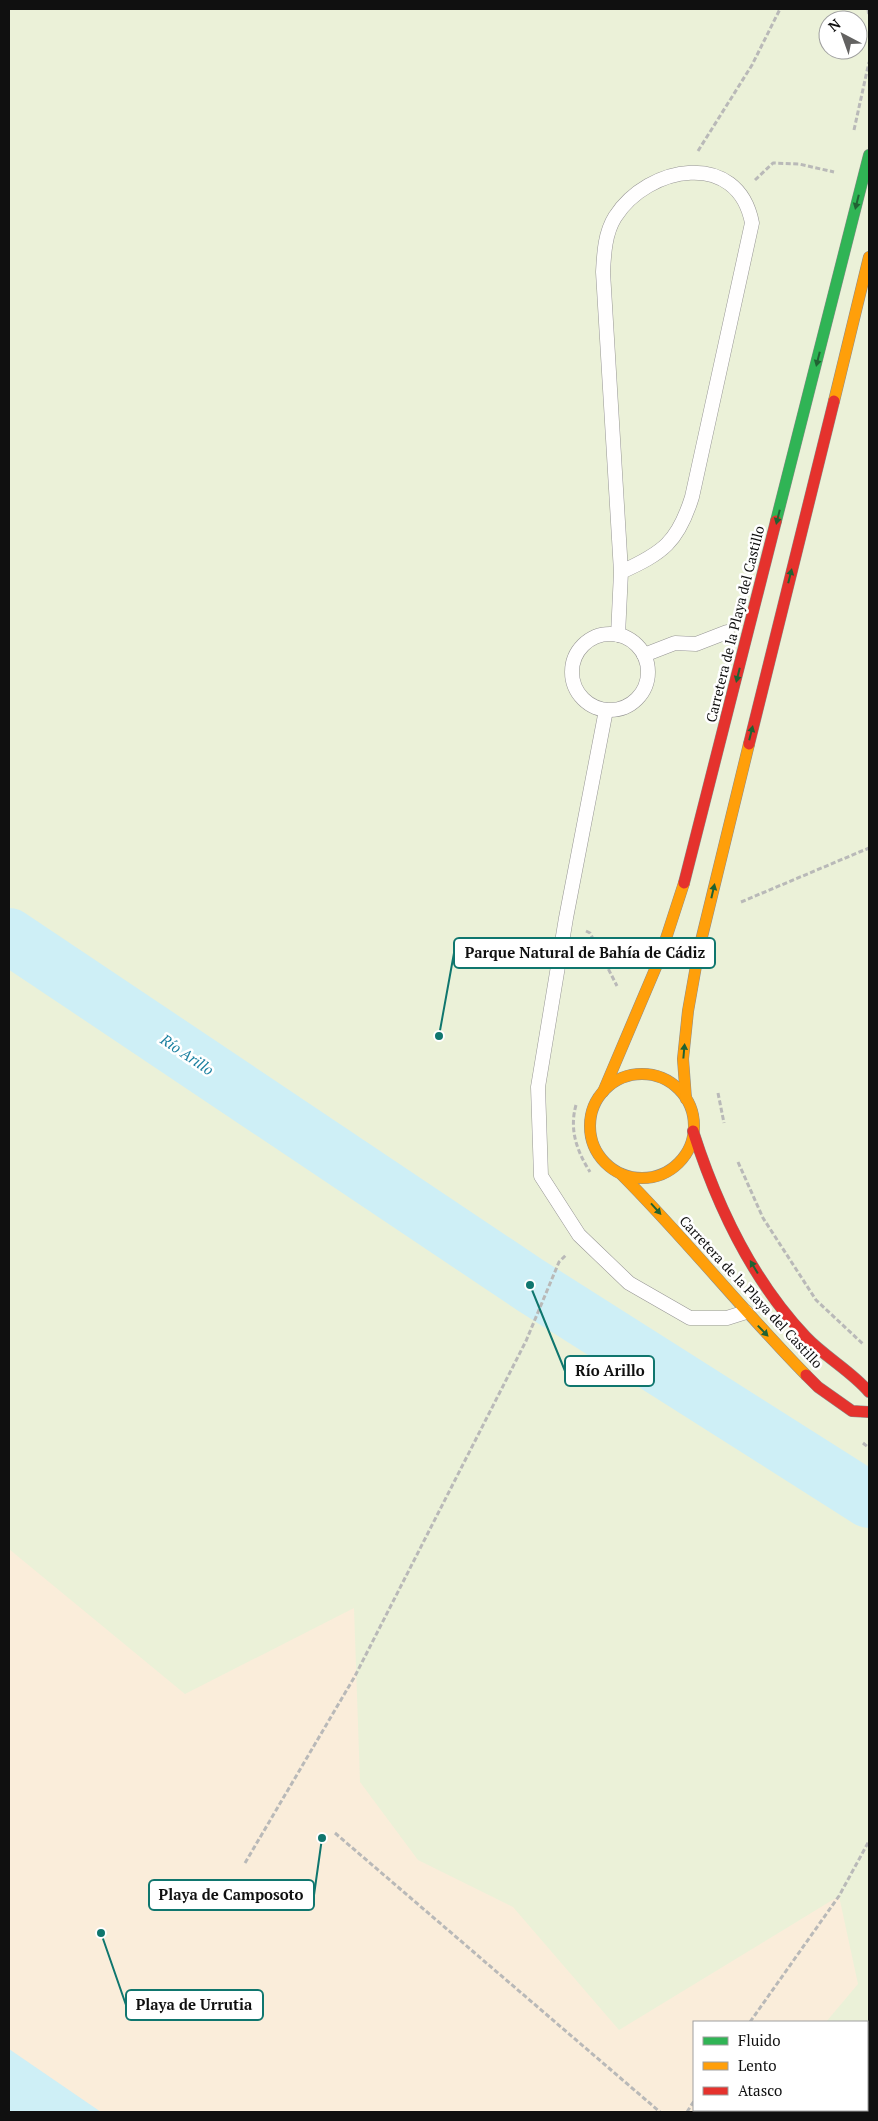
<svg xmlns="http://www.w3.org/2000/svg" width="878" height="2121" viewBox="0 0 878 2121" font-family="'PT Serif',serif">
	<rect width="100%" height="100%" fill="#fcfaf7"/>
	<path fill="#ebf1d8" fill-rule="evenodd" d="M9,9h860v2103h-860zM828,20h30v30h-30zM694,2022h173v88h-173z"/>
	<polygon fill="#faedda" points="9,1549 185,1694 354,1608 360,1782 418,1860 513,1907 619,2030 839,1896 858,1984 826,2022 694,2022 694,2110 770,2110 773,2112 9,2112"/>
	<polygon fill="#ceeff6" points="9,2049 101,2112 9,2112"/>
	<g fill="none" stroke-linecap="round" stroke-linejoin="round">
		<polyline stroke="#ceeff6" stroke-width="56" points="9,936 530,1285 869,1500"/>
		<g stroke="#969594" stroke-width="15">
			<g id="lane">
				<circle cx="610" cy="672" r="38"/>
				<path d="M618,635l3,-63 -18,-300c1,-19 2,-39 12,-55 33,-52 123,-68 137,6l-60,274c-14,45 -29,56 -71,75"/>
				<polyline points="644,655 675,643 696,644 727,632"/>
				<polyline points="606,710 566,918 538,1087 541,1176 579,1235 629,1283 690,1318 727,1318 746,1312"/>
			</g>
		</g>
		<g stroke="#8d8c8b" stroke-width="12">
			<polyline id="fast" points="776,521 869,155"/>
		</g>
		<g stroke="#8d8c8b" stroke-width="12">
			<g id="slow">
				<polyline points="834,401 869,257"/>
				<circle cx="642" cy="1126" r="52"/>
				<polyline points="603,1092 659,960 684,883"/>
				<polyline points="686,1099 683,1059 688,1011 699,949 749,744"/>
				<path d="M621,1174c65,65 121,136 185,201"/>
			</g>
		</g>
		<g stroke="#8d8c8b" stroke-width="12">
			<g id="jam">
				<polyline points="749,744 834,401"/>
				<polyline points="684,883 776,521"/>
				<path d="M693,1131c24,75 58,148 113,206 19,20 45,34 63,55"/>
				<polyline points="806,1375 818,1387 852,1411 869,1412"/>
			</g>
		</g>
		<g stroke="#b9b9b8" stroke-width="3" stroke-dasharray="5 2.5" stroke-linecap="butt">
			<polyline points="868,9 869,16"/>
			<polyline points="854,130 869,62"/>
			<polyline points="698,151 752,65 780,9"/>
			<polyline points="755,180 773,163 799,164 834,172"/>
			<polyline points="741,902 869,848"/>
			<polyline points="586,931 590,933 617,986"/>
			<polyline points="718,1093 724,1123"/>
			<path d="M576,1105c-7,25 1,46 14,67"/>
			<polyline points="738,1162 763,1218 816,1300 863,1344"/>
			<polyline points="863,1443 869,1448"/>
			<polyline points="335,1833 660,2112"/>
			<polyline points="245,1863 355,1676 526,1341 559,1262 567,1254"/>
			<polyline points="750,2022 839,1896 869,1841"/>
			<polyline points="687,2112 694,2101"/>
		</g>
		<use href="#lane" stroke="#fffefe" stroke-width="14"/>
		<use href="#fast" stroke="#30b455" stroke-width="11"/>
		<use href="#slow" stroke="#ff9f0a" stroke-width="11"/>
		<use href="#jam" stroke="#e5322d" stroke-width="11"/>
	</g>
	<defs><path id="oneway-solid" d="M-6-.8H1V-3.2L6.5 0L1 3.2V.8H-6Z" transform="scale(1.25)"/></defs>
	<g fill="#206232">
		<use href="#oneway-solid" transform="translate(857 202) rotate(104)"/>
		<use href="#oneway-solid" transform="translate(818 359) rotate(104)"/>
		<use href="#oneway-solid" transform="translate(778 517) rotate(104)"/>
		<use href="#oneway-solid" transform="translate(790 576) rotate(-76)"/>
		<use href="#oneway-solid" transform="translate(738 675) rotate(104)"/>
		<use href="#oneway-solid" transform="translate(751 733) rotate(-76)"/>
		<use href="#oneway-solid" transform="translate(713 891) rotate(-77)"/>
		<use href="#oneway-solid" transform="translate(684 1051) rotate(-85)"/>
		<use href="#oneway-solid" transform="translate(656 1209) rotate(48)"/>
		<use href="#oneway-solid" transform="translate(754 1267) rotate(-121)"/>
		<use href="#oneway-solid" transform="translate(763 1331) rotate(46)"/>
	</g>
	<g text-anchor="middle" stroke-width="5" stroke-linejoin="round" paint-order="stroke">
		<g font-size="14" fill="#101010" stroke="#fff">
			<text transform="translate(735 624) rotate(-76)" y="5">Carretera de la Playa del Castillo</text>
			<text transform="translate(751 1292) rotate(47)" y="5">Carretera de la Playa del Castillo</text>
		</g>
		<g font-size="15" font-style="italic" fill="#1c80a0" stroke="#fff">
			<text transform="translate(187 1055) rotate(34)" y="5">Río Arillo</text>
		</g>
	</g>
	<path fill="none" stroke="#0f766e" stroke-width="2" d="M439 1036L454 953M530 1285L565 1371M322 1838L314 1895M101 1933L126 2005"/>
	<g fill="#0f766e" stroke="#fff" stroke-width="2">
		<circle cx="439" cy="1036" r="5"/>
		<circle cx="530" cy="1285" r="5"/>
		<circle cx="322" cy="1838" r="5"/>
		<circle cx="101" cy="1933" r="5"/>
	</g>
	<g fill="#fff" stroke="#0f766e" stroke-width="2">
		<rect x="454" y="938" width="261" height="30" rx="5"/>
		<rect x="565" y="1356" width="89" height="30" rx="5"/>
		<rect x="149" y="1880" width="165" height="30" rx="5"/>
		<rect x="126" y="1990" width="137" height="30" rx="5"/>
	</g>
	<g font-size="15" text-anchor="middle" font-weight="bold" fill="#101010">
		<text x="585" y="958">Parque Natural de Bahía de Cádiz</text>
		<text x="610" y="1376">Río Arillo</text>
		<text x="231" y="1900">Playa de Camposoto</text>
		<text x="194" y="2010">Playa de Urrutia</text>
	</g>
	<rect width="878" height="2121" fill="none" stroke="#101010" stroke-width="20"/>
	<rect x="693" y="2021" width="175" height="90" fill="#ffffff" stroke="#9f9f9f"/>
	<rect x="703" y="2037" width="25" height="8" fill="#30b455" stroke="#9f9f9f"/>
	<text x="738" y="2046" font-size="15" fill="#101010">Fluido</text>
	<rect x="703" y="2062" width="25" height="8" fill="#ff9f0a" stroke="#9f9f9f"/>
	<text x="738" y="2071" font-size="15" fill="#101010">Lento</text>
	<rect x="703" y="2087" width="25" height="8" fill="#e5322d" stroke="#9f9f9f"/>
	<text x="738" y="2096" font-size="15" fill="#101010">Atasco</text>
	<g transform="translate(843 35) rotate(319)"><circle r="24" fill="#ffffff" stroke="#9f9f9f"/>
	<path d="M0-4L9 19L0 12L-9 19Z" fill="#636261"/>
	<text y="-8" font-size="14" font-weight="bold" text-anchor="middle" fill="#101010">N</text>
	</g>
</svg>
